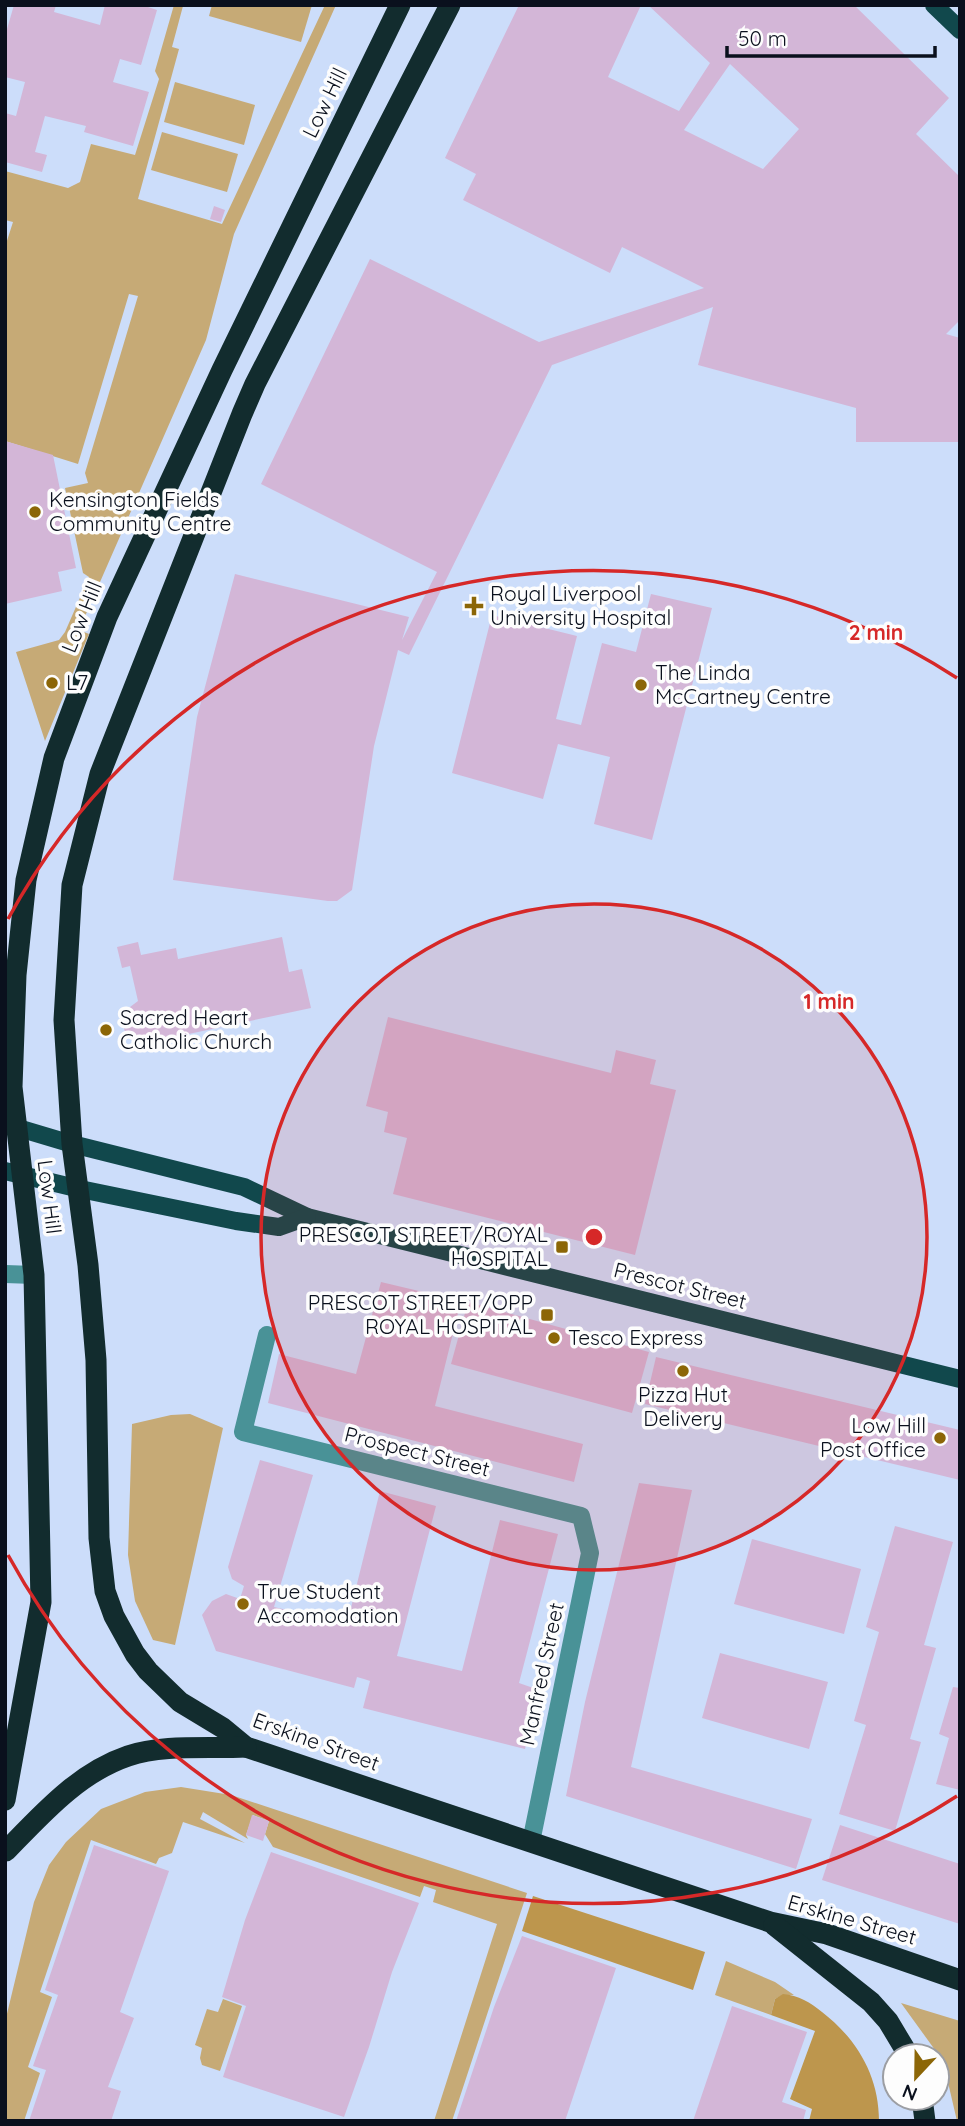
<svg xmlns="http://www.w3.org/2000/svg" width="965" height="2126" viewBox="0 0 965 2126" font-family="Quicksand,sans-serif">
	<rect width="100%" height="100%" fill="#ccddfa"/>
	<g fill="#c6aa76">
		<polygon points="174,5 183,6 172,47 179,49 138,199 222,224 325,5 336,5 234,234 206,340 79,630 89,634 45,741 16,652 59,640 65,632 89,577 83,573 65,488 88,483 85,473 138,296 129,294 78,464 5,441 5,247 13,222 5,220 5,171 68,188 80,182 91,144 135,155 159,79 155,71"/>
		<polygon points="212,5 312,5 301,42 209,16"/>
		<polygon points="175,82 255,105 244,145 164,122"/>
		<polygon points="162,132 238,154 227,192 151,170"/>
		<polygon points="190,1414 223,1428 175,1645 153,1640 135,1601 128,1555 132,1424 171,1415"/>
		<polygon points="181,1787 231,1795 527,1893 452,2121 434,2121 497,1924 433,1902 436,1890 424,1886 420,1897 273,1847 265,1834 269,1821 253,1815 246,1835 248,1839 203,1812 200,1819 245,1843 183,1822 172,1853 159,1858 156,1864 91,1840 40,1992 52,1997 28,2067 40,2073 24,2121 5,2121 5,2022 34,1902 49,1865 66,1842 101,1809 145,1792"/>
		<polygon points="726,1961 775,1982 794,1995 783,1995 775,1999 771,2015 715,1995"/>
		<polygon points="223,1999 242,2006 220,2071 202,2065 200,2058 202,2048 195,2045 207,2009 218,2012"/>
		<polygon points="901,2003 960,2021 960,2121 957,2121 943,2061"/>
	</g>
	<g fill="#bd964d">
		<polygon points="533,1896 705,1952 693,1990 522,1931"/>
		<path d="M783,1994c15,1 28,9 39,18 35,27 57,64 57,109h-70l3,-12 -22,-10 25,-68 -44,-16 4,-16z"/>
	</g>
	<g fill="#d3b6d7" fill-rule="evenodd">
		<polygon points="14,5 56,5 54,12 100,25 105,5 142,5 157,10 141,65 120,59 113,82 149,92 133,146 84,132 86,126 45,116 35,152 47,155 42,172 5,162 5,113 16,116 25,82 5,77 5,36"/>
		<path d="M519,5h122l-33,72 71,34 31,-48 -62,-58h206l95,93 -33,36 44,43v143l-14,14 14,4v104h-104v-34l-158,-43 15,-58 -161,58 -143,290 -11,-5 -24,96 -22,144 -15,11h-9l-155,-21 24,-163 38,-143 174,43 -7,23 35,-68 -176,-88 109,-225 169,83 165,-54 -82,-41 -12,26 -147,-73 13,-26 -31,-16zM730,64l69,65 -36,40 -79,-39z"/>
		<polygon points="214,206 225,210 221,222 210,219"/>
		<polygon points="5,441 53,455 76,568 58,572 62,591 5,604"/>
		<polygon points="651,594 712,608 652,840 594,824 610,757 558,744 543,799 452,773 492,615 577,636 556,719 581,725 602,643 636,652"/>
		<polygon points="282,937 289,972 302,969 311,1008 146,1043 132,1040 125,1032 122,1021 126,1010 138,1001 130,966 122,968 117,947 138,942 141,955 176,948 178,959"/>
		<polygon points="388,1017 611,1073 616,1050 656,1060 650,1084 676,1090 635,1255 393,1194 407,1138 384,1132 388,1112 366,1106"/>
		<polygon points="381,1282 461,1301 435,1406 583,1444 574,1482 268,1403 279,1354 356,1374"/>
		<polygon points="468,1302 649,1352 632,1413 451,1364"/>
		<polygon points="656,1357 960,1430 960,1480 645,1404"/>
		<polygon points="260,1460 313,1475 274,1607 347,1624 380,1491 436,1506 397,1656 462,1671 500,1520 558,1534 519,1683 539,1690 525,1749 363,1708 370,1681 364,1679 357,1677 354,1688 216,1651 202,1615 212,1601 226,1594 240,1599 244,1586 232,1579 228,1567"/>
		<polygon points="639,1483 692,1490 631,1767 812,1819 796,1869 566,1796 585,1702"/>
		<polygon points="895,1526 953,1542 924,1645 936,1648 910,1739 921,1742 895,1831 839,1814 866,1725 854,1721 879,1632 866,1627"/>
		<polygon points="752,1539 861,1569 844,1634 734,1604"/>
		<polygon points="720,1653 828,1682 809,1749 702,1718"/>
		<polygon points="953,1687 960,1688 960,1790 936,1784 949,1738 939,1734"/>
		<polygon points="252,1815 269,1821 263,1841 246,1835"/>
		<polygon points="840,1825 960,1864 960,1924 822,1880"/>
		<polygon points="94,1845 169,1871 120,2012 134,2018 108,2087 121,2091 111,2121 29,2121 46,2070 33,2066 58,1995 45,1990"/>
		<polygon points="271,1852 419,1903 392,1972 369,2047 344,2117 223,2077 246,2006 222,1997 245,1920"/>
		<polygon points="522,1936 616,1968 565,2121 456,2121 494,2007"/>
		<polygon points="732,2006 807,2032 782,2102 806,2110 803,2121 693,2121"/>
	</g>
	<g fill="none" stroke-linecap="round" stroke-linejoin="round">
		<g stroke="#499297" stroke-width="18">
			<polyline points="5,1274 34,1275"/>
			<polyline points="267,1335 243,1432 581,1516 590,1553 531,1842"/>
		</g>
		<g stroke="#11484c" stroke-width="18">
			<polyline points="934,5 960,30"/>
			<polyline points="5,1124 72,1144 244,1187 307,1217 960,1379"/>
			<polyline points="5,1171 80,1189 236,1221 279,1227 307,1217"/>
		</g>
		<g stroke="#122c2e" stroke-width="21">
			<polyline points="450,5 255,384 242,414 100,774 72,885 64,1020 72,1144 88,1265 96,1360 99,1538 105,1591 114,1616 135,1654 148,1671 180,1702 223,1728 246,1747 770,1922 827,1934 960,1980"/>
			<polyline points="5,1800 41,1602 34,1275 12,1087 16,975 26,880 54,758 107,617 222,370 400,5"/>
			<path d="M6,1851c36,-37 72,-78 122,-95 36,-12 80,-7 118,-9"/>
			<polyline points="774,1925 871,2002 888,2021 909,2056"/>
			<polyline points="922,2098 925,2121"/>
		</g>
	</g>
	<circle cx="594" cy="1237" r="333" fill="#d62828" fill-opacity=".12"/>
	<g fill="none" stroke="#d62828" stroke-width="3.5">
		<circle cx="594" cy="1237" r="333"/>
		<path d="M957 1796A667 667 0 0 1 8 1555M8 919A667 667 0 0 1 957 678"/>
	</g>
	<g fill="#8c6607" stroke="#fdfdfd" stroke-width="2.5">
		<circle cx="35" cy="512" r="7"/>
		<path d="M470.5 595.5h7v7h7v7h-7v7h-7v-7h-7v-7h7z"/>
		<circle cx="52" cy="683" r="7"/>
		<circle cx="641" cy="685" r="7"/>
		<circle cx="106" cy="1030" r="7"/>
		<rect x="555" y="1240" width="14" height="14" rx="3.5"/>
		<rect x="540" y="1308" width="14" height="14" rx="3.5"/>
		<circle cx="554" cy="1338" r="7"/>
		<circle cx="683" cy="1371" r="7"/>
		<circle cx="940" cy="1438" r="7"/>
		<circle cx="243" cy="1604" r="7"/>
	</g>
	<g text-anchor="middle" stroke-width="7" stroke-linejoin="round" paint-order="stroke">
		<g font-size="21" fill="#0a101d" stroke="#fdfdfd">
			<text transform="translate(325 103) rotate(-64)" y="7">Low Hill</text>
			<text transform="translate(82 617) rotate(-68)" y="7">Low Hill</text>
			<text transform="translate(49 1197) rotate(83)" y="7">Low Hill</text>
			<text transform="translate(680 1286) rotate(14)" y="7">Prescot Street</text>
			<text transform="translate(417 1452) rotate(14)" y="7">Prospect Street</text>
			<text transform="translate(542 1674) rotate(-78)" y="7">Manfred Street</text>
			<text transform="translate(316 1742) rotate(20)" y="7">Erskine Street</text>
			<text transform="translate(852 1920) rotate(16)" y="7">Erskine Street</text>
		</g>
		<g font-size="21" fill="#0a101d" stroke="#fdfdfd" text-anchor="start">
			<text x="49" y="507">Kensington Fields<tspan x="49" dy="24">Community Centre</tspan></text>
			<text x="490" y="601">Royal Liverpool<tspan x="490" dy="24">University Hospital</tspan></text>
			<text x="655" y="680">The Linda<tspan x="655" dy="24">McCartney Centre</tspan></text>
			<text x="66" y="690">L7</text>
			<text x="120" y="1025">Sacred Heart<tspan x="120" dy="24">Catholic Church</tspan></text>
			<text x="548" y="1242" text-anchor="end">PRESCOT STREET/ROYAL<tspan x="548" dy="24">HOSPITAL</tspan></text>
			<text x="533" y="1310" text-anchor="end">PRESCOT STREET/OPP<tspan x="533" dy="24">ROYAL HOSPITAL</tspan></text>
			<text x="568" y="1345">Tesco Express</text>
			<text x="683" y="1402" text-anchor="middle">Pizza Hut<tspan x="683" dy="24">Delivery</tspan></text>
			<text x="926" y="1433" text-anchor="end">Low Hill<tspan x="926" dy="24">Post Office</tspan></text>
			<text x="257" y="1599">True Student<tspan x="257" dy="24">Accomodation</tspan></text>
		</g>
	</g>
	<circle cx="594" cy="1237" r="10" fill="#d62828" stroke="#fdfdfd" stroke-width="3.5"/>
	<g font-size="21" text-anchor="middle" font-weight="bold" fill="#d62828" stroke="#fdfdfd" stroke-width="7" stroke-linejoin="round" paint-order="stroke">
		<text x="876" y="640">2 min</text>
		<text x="829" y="1009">1 min</text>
	</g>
	<rect width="965" height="2126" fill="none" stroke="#0a101d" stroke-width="14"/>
	<g transform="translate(916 2077) rotate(202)"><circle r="33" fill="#fdfdfd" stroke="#9c9ea3" stroke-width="2"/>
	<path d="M0-5L12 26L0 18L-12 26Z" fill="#8c6607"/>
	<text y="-10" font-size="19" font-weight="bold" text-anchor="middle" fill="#0a101d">N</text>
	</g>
	<path d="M727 46v10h208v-10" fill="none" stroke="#0a101d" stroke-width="3.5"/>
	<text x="738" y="46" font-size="21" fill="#0a101d" stroke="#fdfdfd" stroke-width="5" paint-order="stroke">50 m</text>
</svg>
